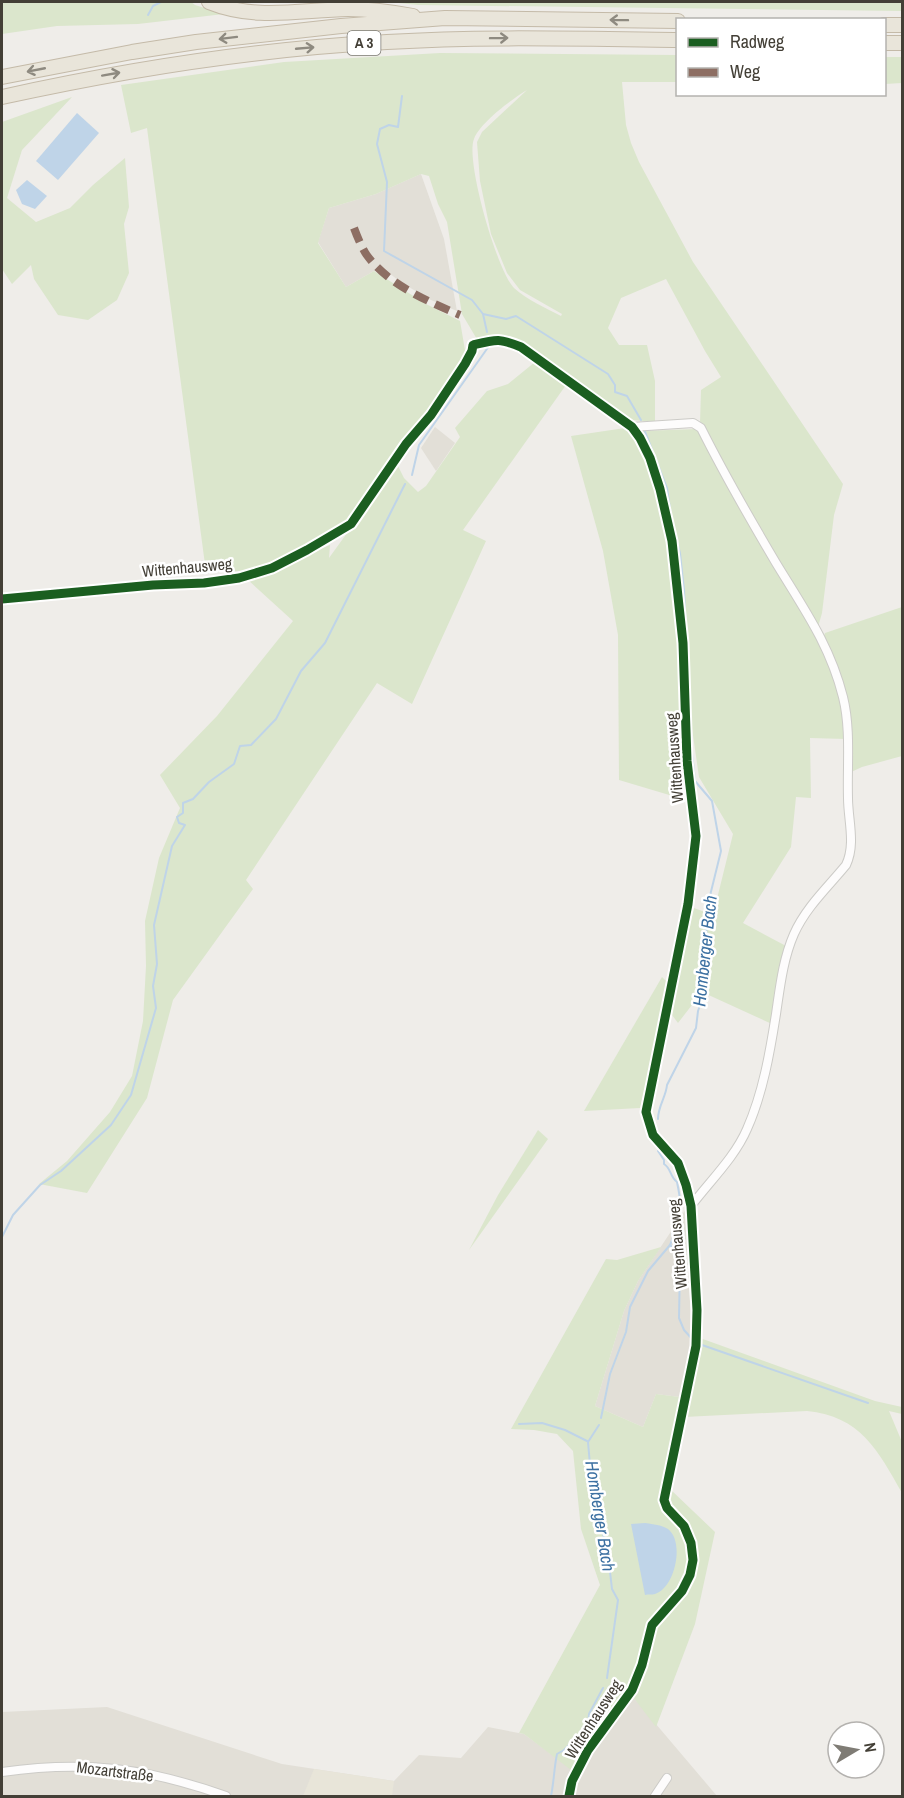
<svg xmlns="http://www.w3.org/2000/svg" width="904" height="1798" viewBox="0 0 904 1798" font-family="'Archivo Narrow',sans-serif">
	<rect width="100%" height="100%" fill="#efede9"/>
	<g fill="#e2dfd7">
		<polygon points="421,174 444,239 457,311 431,300 402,283 381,267 346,287 318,242 329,208 376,194"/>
		<polygon points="435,427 455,443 436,471 421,448"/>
		<polygon points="686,1209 692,1348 680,1397 656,1394 643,1427 595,1406 624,1311 638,1281"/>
		<polygon points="625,1696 633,1697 717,1796 2,1796 2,1712 107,1707 282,1764 394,1781 419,1755 461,1758 488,1727 524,1734 571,1769 586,1745 603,1728"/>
	</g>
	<polygon fill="#e8e5d9" points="314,1769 394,1781 392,1796 303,1796"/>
	<g fill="#dbe6cc" fill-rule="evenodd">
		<polygon points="2,2 191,2 195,5 224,14 138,24 57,26 2,34"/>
		<polygon points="389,2 902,2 902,11 418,5"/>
		<path d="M440,53l237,2v27h-55l4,43 5,18 8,19 54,100 150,222 -9,31 -12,98 -4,14 -27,-43 -91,-161 1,-33 20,-13 -16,-26 -39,-72 -45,19 -13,30 11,17h28l8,36v41l-23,-2 -109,-78 -21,-6 -24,5 -16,-27 -15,-92 -9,-18 -9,-28 -8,-2 -45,20 -47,14 -11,35 28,44 28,-16 52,33 34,17 6,35 -39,57 -25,31 -61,90 -84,34 -17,3 -34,1 -59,-444 -16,5 -10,-48 163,-23zM527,90l-45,42 -5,10 3,39 11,53 16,39 13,17 42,24 -1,2c-15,-8 -34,-16 -47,-28 -17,-17 -49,-128 -40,-149 6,-16 38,-40 53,-49z"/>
		<polygon points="884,57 902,57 902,83 885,84"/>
		<polygon points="72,97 22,150 7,198 36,222 70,208 93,185 125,158 129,207 124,224 129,273 117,300 88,320 58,315 34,279 31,265 12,284 2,269 2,122"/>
		<polygon points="535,362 566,385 463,530 486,541 412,704 377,683 246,880 253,889 173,1000 147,1098 87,1193 39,1184 67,1161 110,1112 132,1076 143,1021 146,966 145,921 159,858 180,808 160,775 217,716 293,621 247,579 330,545 329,558 397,464 404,478 418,492 426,486 460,437 455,428 487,391 508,384"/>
		<polygon points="625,428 638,440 647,459 657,491 669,542 677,592 686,800 619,780 618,635 603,551 571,436"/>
		<polygon points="697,429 753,528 824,645 843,705 846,739 810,738 811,798 796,797 791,847 743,923 788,947 772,1024 702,992 678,1023 672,1015 676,982 694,908 713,915 733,834 699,777 687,694 682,591 675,540 663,485 641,431"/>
		<polygon points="902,607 902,756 862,767 849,773 848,725 832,655 824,636 825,633"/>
		<polygon points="662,977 666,981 655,1046 640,1108 584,1111"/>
		<polygon points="538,1130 548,1139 469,1250 498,1195"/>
		<polygon points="661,1247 638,1281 624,1311 595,1406 643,1427 656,1394 680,1397 662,1492 671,1490 715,1532 695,1624 656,1727 633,1697 625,1696 603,1728 586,1745 571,1770 524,1734 519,1733 600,1585 581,1529 573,1451 557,1434 534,1430 511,1429 606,1259 617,1260"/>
		<path d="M700,1338l175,63 27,6v7l-13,-3 13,31v51c-24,-43 -42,-77 -95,-82l-123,6z"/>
	</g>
	<g fill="#bfd4e8">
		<polygon points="77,113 99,133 58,180 36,161"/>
		<polygon points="27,180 47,196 35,209 22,204 16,190"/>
		<path d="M645,1523c7,1 17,2 23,6 17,13 7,59 -13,65 -3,1 -7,0 -10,1l-14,-71z"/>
	</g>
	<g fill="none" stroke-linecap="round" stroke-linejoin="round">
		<g stroke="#bfd4e8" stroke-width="2">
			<polyline points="148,15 153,6 161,2"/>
			<polyline points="402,96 398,127 389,125 380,129 377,144 387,182 384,251 472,300 483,314 506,319 516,316 608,374 615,385 615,392 627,396 641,420"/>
			<polyline points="483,314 487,332"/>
			<path d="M644,429l23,59 5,35 8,30 4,37 8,163 3,28 17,20 9,50 -16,65 4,44 -3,28 -8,23 -2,17 -29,57c-1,12 -9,21 -9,34"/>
			<polyline points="412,475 419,445 489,346"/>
			<polyline points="2,1237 13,1215 40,1185 61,1171 111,1125 131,1095 156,1008 153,986 157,964 154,925 172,846 185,825 179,823 177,817 183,813 183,803 193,799 209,782 234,764 240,746 251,745 276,719 301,671 325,643 405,484"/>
			<polyline points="670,1245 679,1255 680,1264 679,1318 684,1330 693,1340"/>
			<polyline points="702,1345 868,1403"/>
			<path d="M601,1418l9,-44 16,-42 4,-25 18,-36 22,-26 3,-7 -1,-4c12,-17 9,-33 5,-52 -7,-5 -6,-14 -13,-18v-4l-6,-9"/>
			<polyline points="519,1424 542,1423 565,1430 587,1441"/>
			<polyline points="599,1425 588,1442 590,1465 596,1480 593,1492 608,1555 612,1589 618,1600 607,1678"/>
			<path d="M551,1796c3,-14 3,-28 6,-42l7,-4 24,-24 1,-12 14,-26"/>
		</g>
		<g stroke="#cccbc7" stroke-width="10">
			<g id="minor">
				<path d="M632,427l61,-4 8,5c23,46 49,91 75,135 28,46 54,82 67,134 8,32 4,68 5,101 0,22 8,46 -2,67 -18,22 -40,42 -52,69 -11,25 -14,53 -18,80 -6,38 -13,79 -29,115 -12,28 -37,52 -56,77"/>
				<path d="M2,599l151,-14 51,-2 35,-5 33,-10 35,-18 44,-26 55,-80 25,-29 34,-51 7,-13 1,-6c24,-6 26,-7 48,2l111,80 8,11 10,20 10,31 12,52 11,102 4,118 9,75 -8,68 -42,208 7,23 25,28 8,22 5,21 6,104 -1,36 -32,154 3,8 17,18 7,17 2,17 -3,15 -8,16 -30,34 -10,40 -10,25 -44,60 -16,31 -3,15"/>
				<path d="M2,1772c83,-12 145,-4 224,24"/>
				<polyline points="655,1796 667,1778"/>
			</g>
		</g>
		<g stroke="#c4baa8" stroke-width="16">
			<g id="motorway">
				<path d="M209,2c47,19 90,8 139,7 22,0 43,3 65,7"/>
				<polyline points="884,25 902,25"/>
				<polyline points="884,43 902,43"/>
				<polyline points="2,77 132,52 196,42 341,26 445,18 678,21"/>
				<path d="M2,97c127,-28 255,-48 385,-55 97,-6 194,-3 291,-2"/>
			</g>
		</g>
		<use href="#minor" stroke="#fdfcfc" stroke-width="8"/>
		<use href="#motorway" stroke="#e9e5da" stroke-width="14"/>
		<path stroke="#8d6e63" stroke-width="8" stroke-dasharray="15 8" stroke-linecap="butt" d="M354,228c3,8 7,18 12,26 21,30 61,47 94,61"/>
		<g stroke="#fff" stroke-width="13">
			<path id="cycleway" d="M2,599l151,-14 51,-2 35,-5 33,-10 35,-18 44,-26 55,-80 25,-29 34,-51 7,-13 1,-6c24,-6 26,-7 48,2l111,80 8,11 10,20 10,31 12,52 11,102 4,118 9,75 -8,68 -42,208 7,23 25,28 8,22 5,21 6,104 -1,36 -32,154 3,8 17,18 7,17 2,17 -3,15 -8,16 -30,34 -10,40 -10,25 -44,60 -16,31 -3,15"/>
		</g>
		<use href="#cycleway" stroke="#1b5e20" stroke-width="9"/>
	</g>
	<defs><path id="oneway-shaft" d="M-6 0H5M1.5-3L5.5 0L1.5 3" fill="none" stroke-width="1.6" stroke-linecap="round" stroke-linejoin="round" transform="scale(1.5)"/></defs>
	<g stroke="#8e8a80">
		<use href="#oneway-shaft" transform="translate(619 20) rotate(-179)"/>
		<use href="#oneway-shaft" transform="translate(228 38) rotate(173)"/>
		<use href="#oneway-shaft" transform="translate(499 38) rotate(-1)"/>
		<use href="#oneway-shaft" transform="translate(305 48) rotate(-5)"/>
		<use href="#oneway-shaft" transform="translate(36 70) rotate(169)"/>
		<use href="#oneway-shaft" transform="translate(111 74) rotate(-10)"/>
	</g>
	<g text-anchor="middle" stroke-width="5" stroke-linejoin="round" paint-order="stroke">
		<rect fill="#fff" stroke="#7b7972" stroke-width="1.5" x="347.5" y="31" width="33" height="24" rx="4.5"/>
		<g font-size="15" font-weight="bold" fill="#433f36">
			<text x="364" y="48">A 3</text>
		</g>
		<g font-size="16" fill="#433f36" stroke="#fff">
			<text transform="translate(187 567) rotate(-5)" y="6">Wittenhausweg</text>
			<text transform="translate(674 758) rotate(-94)" y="6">Wittenhausweg</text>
			<text transform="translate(677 1244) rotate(-95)" y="6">Wittenhausweg</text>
			<text transform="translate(593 1719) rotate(-57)" y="6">Wittenhausweg</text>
			<text transform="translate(115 1771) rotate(7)" y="6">Mozartstraße</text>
		</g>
		<g font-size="18" font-style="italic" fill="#3d71a2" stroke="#fff">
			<text transform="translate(705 951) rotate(-84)" y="6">Homberger Bach</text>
			<text transform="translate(600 1516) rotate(81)" y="6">Homberger Bach</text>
		</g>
	</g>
	<rect width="904" height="1798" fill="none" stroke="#433f36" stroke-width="6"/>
	<rect x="676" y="18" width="210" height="78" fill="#ffffff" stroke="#b4b2af" stroke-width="1.5"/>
	<rect x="688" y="38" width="30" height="9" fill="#1b5e20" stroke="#b4b2af" stroke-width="1.5"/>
	<text x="730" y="48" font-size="18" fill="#433f36">Radweg</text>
	<rect x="688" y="68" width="30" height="9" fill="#8d6e63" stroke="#b4b2af" stroke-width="1.5"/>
	<text x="730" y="78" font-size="18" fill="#433f36">Weg</text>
	<g transform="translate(856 1750) rotate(80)"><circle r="28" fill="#ffffff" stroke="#b4b2af" stroke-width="1.5"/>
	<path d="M0-4.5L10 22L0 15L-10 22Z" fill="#7f7c75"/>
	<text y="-9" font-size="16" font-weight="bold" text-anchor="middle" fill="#433f36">N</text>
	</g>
</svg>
